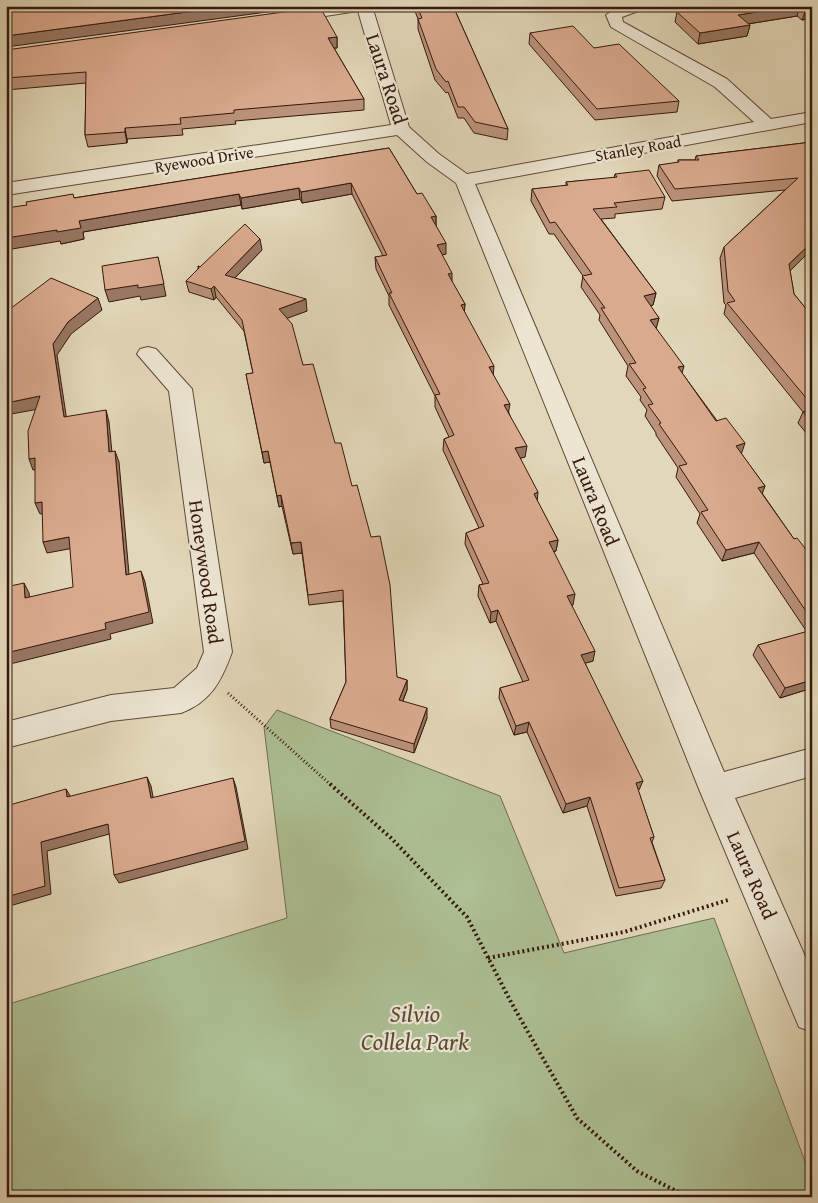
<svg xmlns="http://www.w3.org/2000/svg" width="818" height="1203" viewBox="0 0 818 1203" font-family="'Gentium Book Plus',serif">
	<rect width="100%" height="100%" fill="#e2d7b9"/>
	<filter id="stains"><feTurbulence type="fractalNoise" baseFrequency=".004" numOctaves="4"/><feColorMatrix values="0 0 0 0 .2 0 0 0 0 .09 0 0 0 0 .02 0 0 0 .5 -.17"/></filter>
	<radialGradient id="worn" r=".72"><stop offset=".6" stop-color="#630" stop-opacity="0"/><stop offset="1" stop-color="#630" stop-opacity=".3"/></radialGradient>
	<polygon fill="#adbf94" stroke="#716c50" points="277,710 500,796 564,953 714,918 812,1180 812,1197 6,1197 6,1005 287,918 264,727"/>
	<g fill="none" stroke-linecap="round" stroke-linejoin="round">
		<g stroke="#604837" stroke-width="2">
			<g id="minor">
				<polygon points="330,6 372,6 409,127 439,154 467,174 754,122 715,87 611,27 606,15 620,6 646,6 644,9 622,17 623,22 727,79 771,119 812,112 812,122 475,184 724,772 812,748 812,776 735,798 812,972 812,1032 799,1027 699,789 456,183 427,162 397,135 6,195 6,183 391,125 358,11 286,22 278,17 286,12"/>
				<path d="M148,347l8,2 36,40 40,263c-10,28 -21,50 -51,61l-70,8 -105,27v-26l105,-27 63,-7 23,-20 7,-16 -35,-261 -32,-37 3,-5z"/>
			</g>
		</g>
		<polyline stroke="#35190c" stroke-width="3" stroke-dasharray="1 2.5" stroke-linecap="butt" points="228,693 331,785"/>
		<g stroke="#35190c" stroke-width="4" stroke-dasharray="2 3" stroke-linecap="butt">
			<polyline points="330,784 391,838 467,917 512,1004 577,1118 637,1171 688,1197"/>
			<polyline points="488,958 624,932 728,900"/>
		</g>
		<use href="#minor" fill="#ece5d2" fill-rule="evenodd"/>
	</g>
	<g fill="#bb927a" stroke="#35190c">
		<polygon points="413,6 453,6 508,129 507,140 474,133 464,118 458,118 448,92 446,93 435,80 418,29 418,19"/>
		<polygon points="680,6 812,6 812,18 802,20 797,16 748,24 750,25 747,36 698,44 675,22 677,12 685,11"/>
		<polygon points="530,33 594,48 679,101 677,112 595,120 529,44"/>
		<polygon points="337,37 337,48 334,48 364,99 364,110 235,121 236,124 182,129 183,135 127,139 127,143 88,147 85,135 86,83 6,90 6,50"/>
		<polygon points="812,142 812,249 790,271 794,294 812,316 812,440 798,423 803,412 724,314 726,305 724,303 720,258 724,247 785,190 672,201 657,176 659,165 678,163 678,160 695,160 696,156"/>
		<polygon points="389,148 417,194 436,216 436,225 446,254 442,255 452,282 465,304 464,311 493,375 509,413 525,457 520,458 537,501 558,540 556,551 553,552 573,605 571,605 593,661 585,663 639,790 638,790 654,837 652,842 665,880 661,888 616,896 587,806 563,813 527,732 514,735 499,698 500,688 523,682 496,621 490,623 478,596 479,585 483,584 465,544 466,533 479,528 443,450 444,439 449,437 435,407 435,396 389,305 389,296 376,269 375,257 383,256 352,194 302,203 300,199 242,209 241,205 83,232 84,239 61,244 60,241 74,198"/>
		<polygon points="615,174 665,197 662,209 615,214 615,218 601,219 656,293 653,305 650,306 659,318 656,328 682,373 765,486 762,493 794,539 812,557 812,688 780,698 753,655 758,645 807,632 754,553 722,561 697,523 700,514 676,477 678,468 656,435 656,433 645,416 647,410 640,400 641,397 626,376 628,366 599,320 600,315 581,287 583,276 554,234 549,234 531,201 532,189 566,186 566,182 614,178"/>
		<polygon points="262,250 235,278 307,311 287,318 303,365 397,677 407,680 407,690 403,701 427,718 414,753 331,728 330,719 346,682 343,601 309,605 302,553 293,554 282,506 279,507 270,462 264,463 246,374 253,373 244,331 216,297 214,300 189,292 186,281 198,269 198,266 200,267"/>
	</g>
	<g fill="#997763" stroke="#35190c">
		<polygon points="232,6 312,6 6,47 6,36"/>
		<polygon points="795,6 800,6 797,16 735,26 738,15"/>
		<polygon points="812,8 812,18 802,20 806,9"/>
		<polygon points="750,25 747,36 698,44 700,33"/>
		<polygon points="337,37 337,48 328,48 328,38"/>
		<polygon points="125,128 127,139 127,143 125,132"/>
		<polygon points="351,183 352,194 302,203 301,192"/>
		<polygon points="299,188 300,199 242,209 241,198"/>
		<polygon points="239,194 241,205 83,232 84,239 61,244 60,241 6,250 6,238 79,221"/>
		<polygon points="436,216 436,227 431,217"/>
		<polygon points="260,239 262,250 227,286 225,275"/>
		<polygon points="812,242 812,249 785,276 789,264"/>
		<polygon points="446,243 446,254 436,256 437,245"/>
		<polygon points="158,257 166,296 141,300 140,296 109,302 105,290"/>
		<polygon points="452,273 452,285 448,274"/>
		<polygon points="214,286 216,297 214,300 211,289"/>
		<polygon points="656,293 653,305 641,308 644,296"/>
		<polygon points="98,298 102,310 71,334 57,355 68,428 64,417 53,344 68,322"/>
		<polygon points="306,299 307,311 280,321 279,309"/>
		<polygon points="465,304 464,316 461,305"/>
		<polygon points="659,318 656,329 650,320"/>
		<polygon points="494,366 493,377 489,367"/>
		<polygon points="684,366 681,377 678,367"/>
		<polygon points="40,396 44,408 6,415 6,403"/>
		<polygon points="510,404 508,415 504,405"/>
		<polygon points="106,410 109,422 113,463 109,452"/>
		<polygon points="745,443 741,455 736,446"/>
		<polygon points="527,446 525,457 514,460 515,448"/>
		<polygon points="115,451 119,462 130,585 126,575"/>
		<polygon points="268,451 270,462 264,463 262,452"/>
		<polygon points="35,458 39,469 33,470 29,459"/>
		<polygon points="765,486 761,497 758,488"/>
		<polygon points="538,492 537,504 534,494"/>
		<polygon points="281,495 282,506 279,507 277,496"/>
		<polygon points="42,502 46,513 40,514 35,503"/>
		<polygon points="69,537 74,548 47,553 43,542"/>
		<polygon points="558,540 556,551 547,553 549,542"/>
		<polygon points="301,542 302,553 293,554 291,543"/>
		<polygon points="759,542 754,553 722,561 726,550"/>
		<polygon points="141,571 145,582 153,623 110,634 111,639 6,665 6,653 105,623"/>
		<polygon points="24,583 29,593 31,609 25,598"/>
		<polygon points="575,594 573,605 565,607 567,596"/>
		<polygon points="498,610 496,621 490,623 491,612"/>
		<polygon points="595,651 593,661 579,665 581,655"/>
		<polygon points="407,680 407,690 399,710 399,700"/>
		<polygon points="812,680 812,688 780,698 785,688"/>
		<polygon points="427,708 427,718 414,753 414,744"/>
		<polygon points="529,722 527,732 514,735 516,726"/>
		<polygon points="147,777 151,786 155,807 151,798"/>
		<polygon points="233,778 236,787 248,849 119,883 114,875"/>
		<polygon points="643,781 639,790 632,792 636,783"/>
		<polygon points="66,789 72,799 67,797"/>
		<polygon points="590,797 587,806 563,813 566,804"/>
		<polygon points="108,824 113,833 47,851 51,894 6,907 6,897 41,842"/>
	</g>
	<g fill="#daaa8e" stroke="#35190c">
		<polygon points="6,6 232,6 6,36"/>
		<polygon points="417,6 453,6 508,129 475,122 464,107 458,107 448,81 446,82 436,69 418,19 422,18"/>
		<polygon points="694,6 795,6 738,15 750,25 700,33 677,12 697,9"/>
		<polygon points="802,6 812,6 812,8 806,9"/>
		<polygon points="320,7 337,37 328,38 364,99 234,110 234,113 180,118 181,124 125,128 125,132 85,135 86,72 6,78 6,50"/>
		<polygon points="573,26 594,48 619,44 679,101 597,109 530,33"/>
		<polygon points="812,142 812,242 789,264 794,294 812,316 812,405 727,303 735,301 728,291 724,247 798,178 675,189 659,165 679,162 678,160 699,160 696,156"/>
		<polygon points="389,148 417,194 422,193 436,216 431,217 446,243 437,245 452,273 448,274 465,304 461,305 494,366 489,367 510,404 504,405 527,446 515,448 538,492 534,494 558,540 549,542 575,594 567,596 595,651 581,655 643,781 636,783 654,837 650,838 665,880 619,888 590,797 566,804 529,722 516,726 500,688 529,680 498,610 491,612 479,585 489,583 466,533 484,526 444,439 454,435 435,395 440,394 389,293 392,293 375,257 387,255 351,183 301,192 299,188 241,198 239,194 79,221 81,228 57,232 57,230 6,238 6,208 27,205 26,202 73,194 74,198"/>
		<polygon points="649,170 665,197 614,203 617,207 593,209 656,293 644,296 659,318 650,320 684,366 678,367 716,421 726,418 745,443 736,446 765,486 758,488 794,539 797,538 812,557 812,620 759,542 726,550 701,512 708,510 679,466 687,464 659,424 661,423 648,405 653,404 643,389 646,388 629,364 636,363 601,308 605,308 582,276 592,274 555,222 550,223 532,189 568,185 566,182 617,177 615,174"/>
		<polygon points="245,224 260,239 225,275 306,299 279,309 292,324 303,365 313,364 335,443 341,443 352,486 357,485 371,537 380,536 390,585 397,677 407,680 399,700 427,708 414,744 330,719 346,682 343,590 308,595 301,542 291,543 281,495 277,496 268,451 262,452 246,374 253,373 242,320 214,286 211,289 186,281 199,268 198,266 200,267"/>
		<polygon points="158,257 164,284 138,288 138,285 105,290 102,266"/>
		<polygon points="51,278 98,298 68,322 53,344 64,417 106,410 109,452 115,451 126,575 141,571 149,612 105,623 106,629 6,653 6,587 24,583 25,598 73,587 69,537 43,542 42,502 35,503 35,458 29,459 28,431 40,396 6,403 6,312"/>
		<polygon points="812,410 812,423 803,412"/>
		<polygon points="812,630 812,680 785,688 758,645"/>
		<polygon points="147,777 151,798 233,778 245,841 114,875 108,824 41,842 45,886 6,897 6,806 66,789 67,797"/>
	</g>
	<g text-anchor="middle" stroke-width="4.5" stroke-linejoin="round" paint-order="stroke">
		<g font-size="16" fill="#35190c" stroke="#ece5d2">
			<text transform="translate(638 148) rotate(-10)" y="6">Stanley Road</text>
			<text transform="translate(204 159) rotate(-9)" y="6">Ryewood Drive</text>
		</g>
		<g font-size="20" fill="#35190c" stroke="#ece5d2">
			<text transform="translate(387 79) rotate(72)" y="7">Laura Road</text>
			<text transform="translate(596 501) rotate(68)" y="7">Laura Road</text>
			<text transform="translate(206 572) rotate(82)" y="7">Honeywood Road</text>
			<text transform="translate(752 875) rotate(66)" y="7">Laura Road</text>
		</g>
		<g font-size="24" font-style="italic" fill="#594b35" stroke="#ece5d2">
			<text x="415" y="1022">Silvio<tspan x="415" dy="28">Collela Park</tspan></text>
		</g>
	</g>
	<rect width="818" height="1203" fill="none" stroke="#e2d7b9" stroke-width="25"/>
	<rect x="8" y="8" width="803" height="1188" fill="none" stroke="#35190c" stroke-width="2.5"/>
	<rect x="12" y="12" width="793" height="1178" fill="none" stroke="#35190c"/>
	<rect width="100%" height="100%" filter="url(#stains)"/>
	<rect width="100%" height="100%" fill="url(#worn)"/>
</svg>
